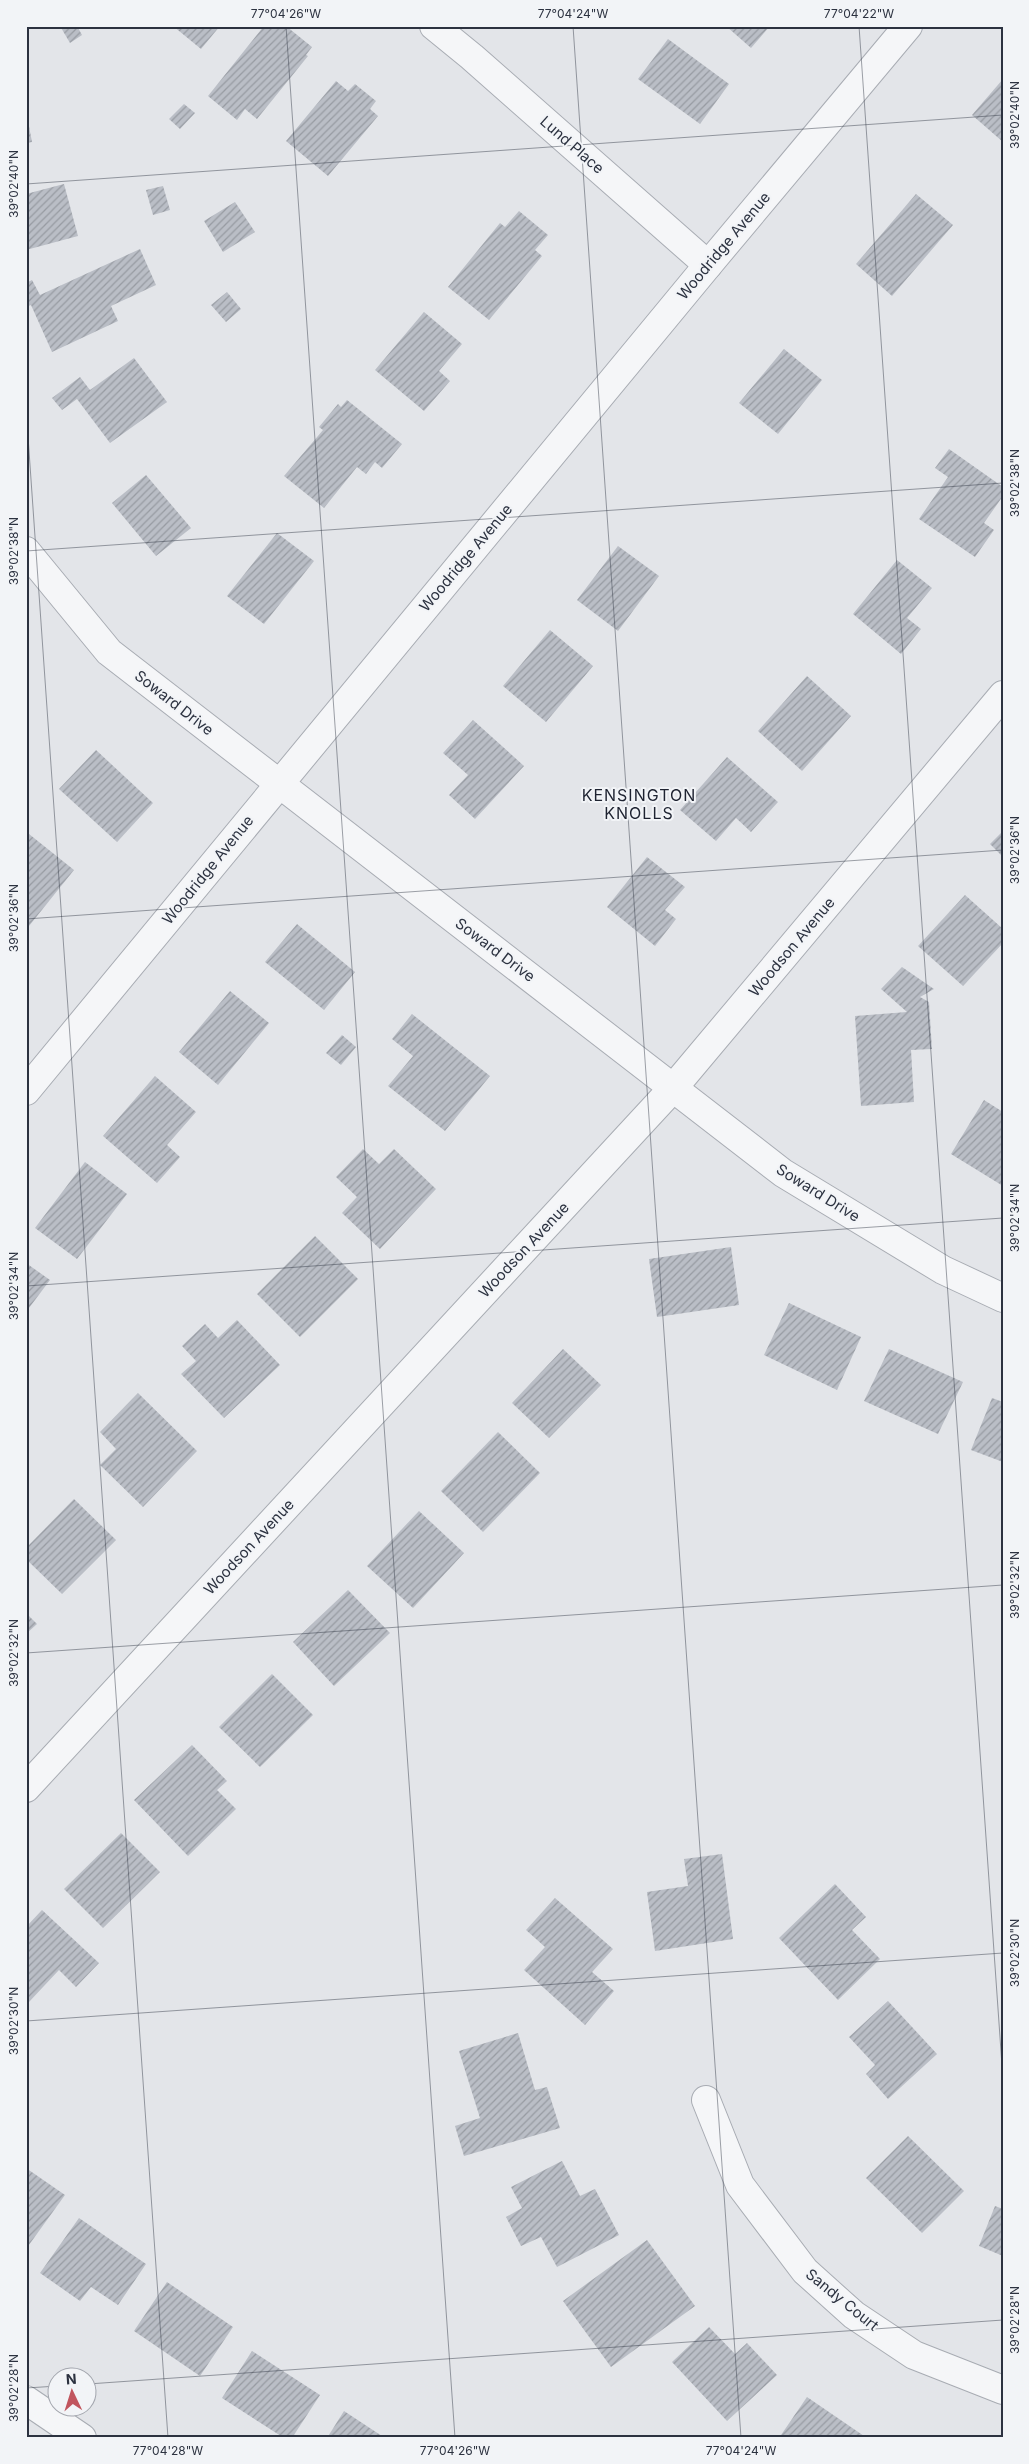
<svg xmlns="http://www.w3.org/2000/svg" width="1029" height="2464" viewBox="0 0 1029 2464" font-family="Inter,sans-serif">
	<defs>
		<pattern id="building-hatch" width="6" height="6" patternUnits="userSpaceOnUse" patternTransform="scale(1.25)"><rect width="6" height="6" fill="#babec6"/><path d="M-1 1l2-2M0 6l6-6M5 7l2-2" fill="none" stroke="#979ba2"/></pattern>
	</defs>
	<rect width="100%" height="100%" fill="#e3e5e9"/>
	<g fill="url(#building-hatch)">
		<polygon points="60,26 77,26 82,35 70,43"/>
		<polygon points="173,26 220,26 201,49"/>
		<polygon points="264,26 286,26 312,47 306,55 308,56 257,119 245,109 237,120 208,96"/>
		<polygon points="726,26 770,26 751,48"/>
		<polygon points="668,39 729,84 700,124 638,79"/>
		<polygon points="1003,79 1003,142 972,115"/>
		<polygon points="336,81 348,91 355,84 376,101 370,109 378,116 328,176 286,141"/>
		<polygon points="184,104 195,113 180,129 169,119"/>
		<polygon points="26,111 32,142 26,143"/>
		<polygon points="64,184 78,236 26,250 26,194"/>
		<polygon points="163,186 170,210 153,215 146,190"/>
		<polygon points="916,194 953,225 892,296 856,264"/>
		<polygon points="235,202 255,232 223,252 204,221"/>
		<polygon points="519,211 548,235 535,250 542,256 489,320 448,287 500,223 505,227"/>
		<polygon points="140,249 156,285 111,306 118,321 52,352 31,305 26,307 26,283 32,280 40,295"/>
		<polygon points="227,292 241,309 226,322 211,305"/>
		<polygon points="424,312 462,344 439,371 450,381 424,411 375,370"/>
		<polygon points="784,349 822,380 778,434 739,403"/>
		<polygon points="134,358 167,402 110,443 77,399 62,410 52,398 80,377 90,390"/>
		<polygon points="347,400 402,444 382,468 375,462 366,474 357,467 324,508 284,476 323,430 319,427 338,404 341,407"/>
		<polygon points="949,449 1003,487 1003,496 984,523 994,530 975,557 919,519 948,477 935,468"/>
		<polygon points="146,475 191,528 156,556 112,503"/>
		<polygon points="277,533 314,561 264,624 227,596"/>
		<polygon points="618,546 659,576 618,631 577,600"/>
		<polygon points="897,560 932,588 907,618 921,629 901,654 853,614"/>
		<polygon points="550,630 593,666 546,722 503,686"/>
		<polygon points="807,676 851,716 802,771 758,731"/>
		<polygon points="473,720 524,766 475,819 449,795 468,775 443,753"/>
		<polygon points="96,750 153,803 117,842 59,789"/>
		<polygon points="727,757 778,802 751,832 736,818 716,841 680,810"/>
		<polygon points="1003,831 1003,857 990,844"/>
		<polygon points="29,834 74,870 29,926 26,924 26,837"/>
		<polygon points="647,857 685,887 665,910 676,919 655,946 607,907"/>
		<polygon points="965,895 1003,929 1003,943 963,986 918,946"/>
		<polygon points="297,924 355,972 324,1010 265,962"/>
		<polygon points="902,967 934,989 920,997 929,1002 932,1049 911,1050 914,1102 861,1106 855,1016 907,1012 881,989"/>
		<polygon points="230,991 269,1023 218,1085 179,1052"/>
		<polygon points="412,1014 490,1076 445,1131 388,1086 413,1056 392,1039"/>
		<polygon points="342,1035 356,1047 341,1065 326,1053"/>
		<polygon points="155,1076 196,1112 167,1145 180,1157 157,1183 103,1136"/>
		<polygon points="984,1100 1003,1112 1003,1186 951,1154"/>
		<polygon points="363,1149 379,1164 394,1149 436,1189 380,1249 342,1213 357,1197 336,1177"/>
		<polygon points="85,1162 127,1194 77,1259 35,1228"/>
		<polygon points="315,1236 358,1279 300,1337 257,1294"/>
		<polygon points="731,1247 739,1305 657,1317 649,1259"/>
		<polygon points="26,1263 50,1280 26,1312"/>
		<polygon points="789,1303 861,1337 837,1390 764,1355"/>
		<polygon points="237,1320 280,1365 224,1418 181,1374 196,1361 182,1346 205,1324 218,1338"/>
		<polygon points="563,1349 601,1385 549,1438 512,1403"/>
		<polygon points="889,1349 963,1382 938,1434 864,1401"/>
		<polygon points="138,1393 197,1451 143,1507 100,1465 116,1449 100,1432"/>
		<polygon points="992,1398 1003,1402 1003,1462 971,1450"/>
		<polygon points="498,1432 540,1473 483,1532 441,1491"/>
		<polygon points="74,1499 116,1540 62,1594 26,1559 26,1548"/>
		<polygon points="419,1511 464,1553 413,1608 367,1566"/>
		<polygon points="348,1590 390,1633 334,1686 293,1642"/>
		<polygon points="26,1613 37,1624 26,1634"/>
		<polygon points="272,1674 313,1715 260,1767 219,1727"/>
		<polygon points="192,1745 227,1781 217,1790 236,1809 188,1856 134,1800"/>
		<polygon points="121,1833 160,1872 103,1928 64,1889"/>
		<polygon points="722,1854 733,1939 655,1951 647,1892 688,1886 684,1859"/>
		<polygon points="835,1884 866,1917 852,1930 880,1959 838,2000 779,1938"/>
		<polygon points="555,1898 613,1949 592,1972 614,1991 585,2025 524,1970 545,1947 526,1930"/>
		<polygon points="42,1910 99,1963 76,1987 59,1970 28,2003 26,2001 26,1927"/>
		<polygon points="888,2001 937,2054 888,2099 866,2074 875,2065 849,2037"/>
		<polygon points="518,2033 535,2090 547,2087 560,2128 464,2156 455,2126 480,2118 459,2051"/>
		<polygon points="908,2136 964,2191 922,2233 866,2178"/>
		<polygon points="562,2161 580,2196 595,2189 619,2235 557,2267 541,2237 521,2246 506,2217 522,2208 511,2187"/>
		<polygon points="26,2168 65,2195 26,2249"/>
		<polygon points="995,2206 1003,2209 1003,2256 979,2246"/>
		<polygon points="79,2218 146,2264 118,2305 91,2287 80,2301 40,2273"/>
		<polygon points="647,2240 695,2306 611,2367 563,2301"/>
		<polygon points="167,2282 233,2327 200,2376 134,2331"/>
		<polygon points="709,2327 735,2354 747,2343 777,2375 727,2421 672,2362"/>
		<polygon points="252,2351 320,2395 292,2438 284,2438 222,2398"/>
		<polygon points="807,2397 867,2438 779,2438"/>
		<polygon points="344,2411 385,2438 327,2438"/>
	</g>
	<g fill="none" stroke-linecap="round" stroke-linejoin="round">
		<g stroke="#a8acb3" stroke-width="30">
			<g id="minor">
				<polyline points="434,26 472,57 708,265"/>
				<polyline points="26,551 109,652 783,1173 943,1270 1003,1298"/>
				<polyline points="26,1091 708,265 908,26"/>
				<polyline points="26,1788 674,1087 1003,695"/>
				<polyline points="706,2100 740,2185 805,2271 854,2315 914,2355 1003,2390"/>
				<polyline points="26,2400 82,2438"/>
			</g>
		</g>
		<use href="#minor" stroke="#f5f6f8" stroke-width="28"/>
	</g>
	<path fill="none" stroke="#2c3240" stroke-width="1" stroke-opacity="0.45" d="M286,26l169,2412M573,26l168,2412M859,26l144,2054M26,184l977,-69M26,408l142,2030M26,551l977,-68M26,919l977,-69M26,1286l977,-68M26,1653l977,-68M26,2021l977,-68M88,2384l915,-64M26,2388l32,-2"/>
	<g text-anchor="middle" stroke-width="4" stroke-linejoin="round" paint-order="stroke">
		<g font-size="15" fill="#2c3240" stroke="#f2f4f7">
			<text transform="translate(572 145) rotate(41)" y="5">Lund Place</text>
			<text transform="translate(724 246) rotate(-50)" y="5">Woodridge Avenue</text>
			<text transform="translate(466 558) rotate(-50)" y="5">Woodridge Avenue</text>
			<text transform="translate(174 703) rotate(38)" y="5">Soward Drive</text>
			<text transform="translate(208 870) rotate(-51)" y="5">Woodridge Avenue</text>
			<text transform="translate(792 947) rotate(-50)" y="5">Woodson Avenue</text>
			<text transform="translate(495 950) rotate(37)" y="5">Soward Drive</text>
			<text transform="translate(818 1193) rotate(32)" y="5">Soward Drive</text>
			<text transform="translate(524 1250) rotate(-47)" y="5">Woodson Avenue</text>
			<text transform="translate(249 1547) rotate(-47)" y="5">Woodson Avenue</text>
			<text transform="translate(842 2300) rotate(39)" y="5">Sandy Court</text>
		</g>
		<g font-size="16" letter-spacing="1" fill="#1e2331" stroke="#f2f4f7">
			<text x="639" y="801">KENSINGTON<tspan x="639" dy="18">KNOLLS</tspan></text>
		</g>
	</g>
	<rect width="1029" height="2464" fill="none" stroke="#f2f4f7" stroke-width="55"/>
	<g transform="translate(72 2392) rotate(356)"><circle r="24" fill="#f2f4f7" stroke="#a3a6ae"/>
	<path d="M0-4L9 19L0 12L-9 19Z" fill="#c1555e"/>
	<text y="-8" font-size="14" font-weight="bold" text-anchor="middle" fill="#2c3240">N</text>
	</g>
	<rect x="28" y="28" width="974" height="2408" fill="none" stroke="#2c3240" stroke-width="2"/>
	<g font-size="12" text-anchor="middle" fill="#2c3240">
		<text x="286" y="18">77°04'26"W</text>
		<text x="573" y="18">77°04'24"W</text>
		<text x="859" y="18">77°04'22"W</text>
		<text transform="translate(1015 115) rotate(-90)" y="4">39°02'40"N</text>
		<text transform="translate(14 184) rotate(-90)" y="4">39°02'40"N</text>
		<text transform="translate(1015 483) rotate(-90)" y="4">39°02'38"N</text>
		<text transform="translate(14 551) rotate(-90)" y="4">39°02'38"N</text>
		<text transform="translate(1015 850) rotate(-90)" y="4">39°02'36"N</text>
		<text transform="translate(14 918) rotate(-90)" y="4">39°02'36"N</text>
		<text transform="translate(1015 1218) rotate(-90)" y="4">39°02'34"N</text>
		<text transform="translate(14 1286) rotate(-90)" y="4">39°02'34"N</text>
		<text transform="translate(1015 1585) rotate(-90)" y="4">39°02'32"N</text>
		<text transform="translate(14 1653) rotate(-90)" y="4">39°02'32"N</text>
		<text transform="translate(1015 1953) rotate(-90)" y="4">39°02'30"N</text>
		<text transform="translate(14 2021) rotate(-90)" y="4">39°02'30"N</text>
		<text transform="translate(1015 2320) rotate(-90)" y="4">39°02'28"N</text>
		<text transform="translate(14 2388) rotate(-90)" y="4">39°02'28"N</text>
		<text x="168" y="2455">77°04'28"W</text>
		<text x="455" y="2455">77°04'26"W</text>
		<text x="741" y="2455">77°04'24"W</text>
	</g>
</svg>
